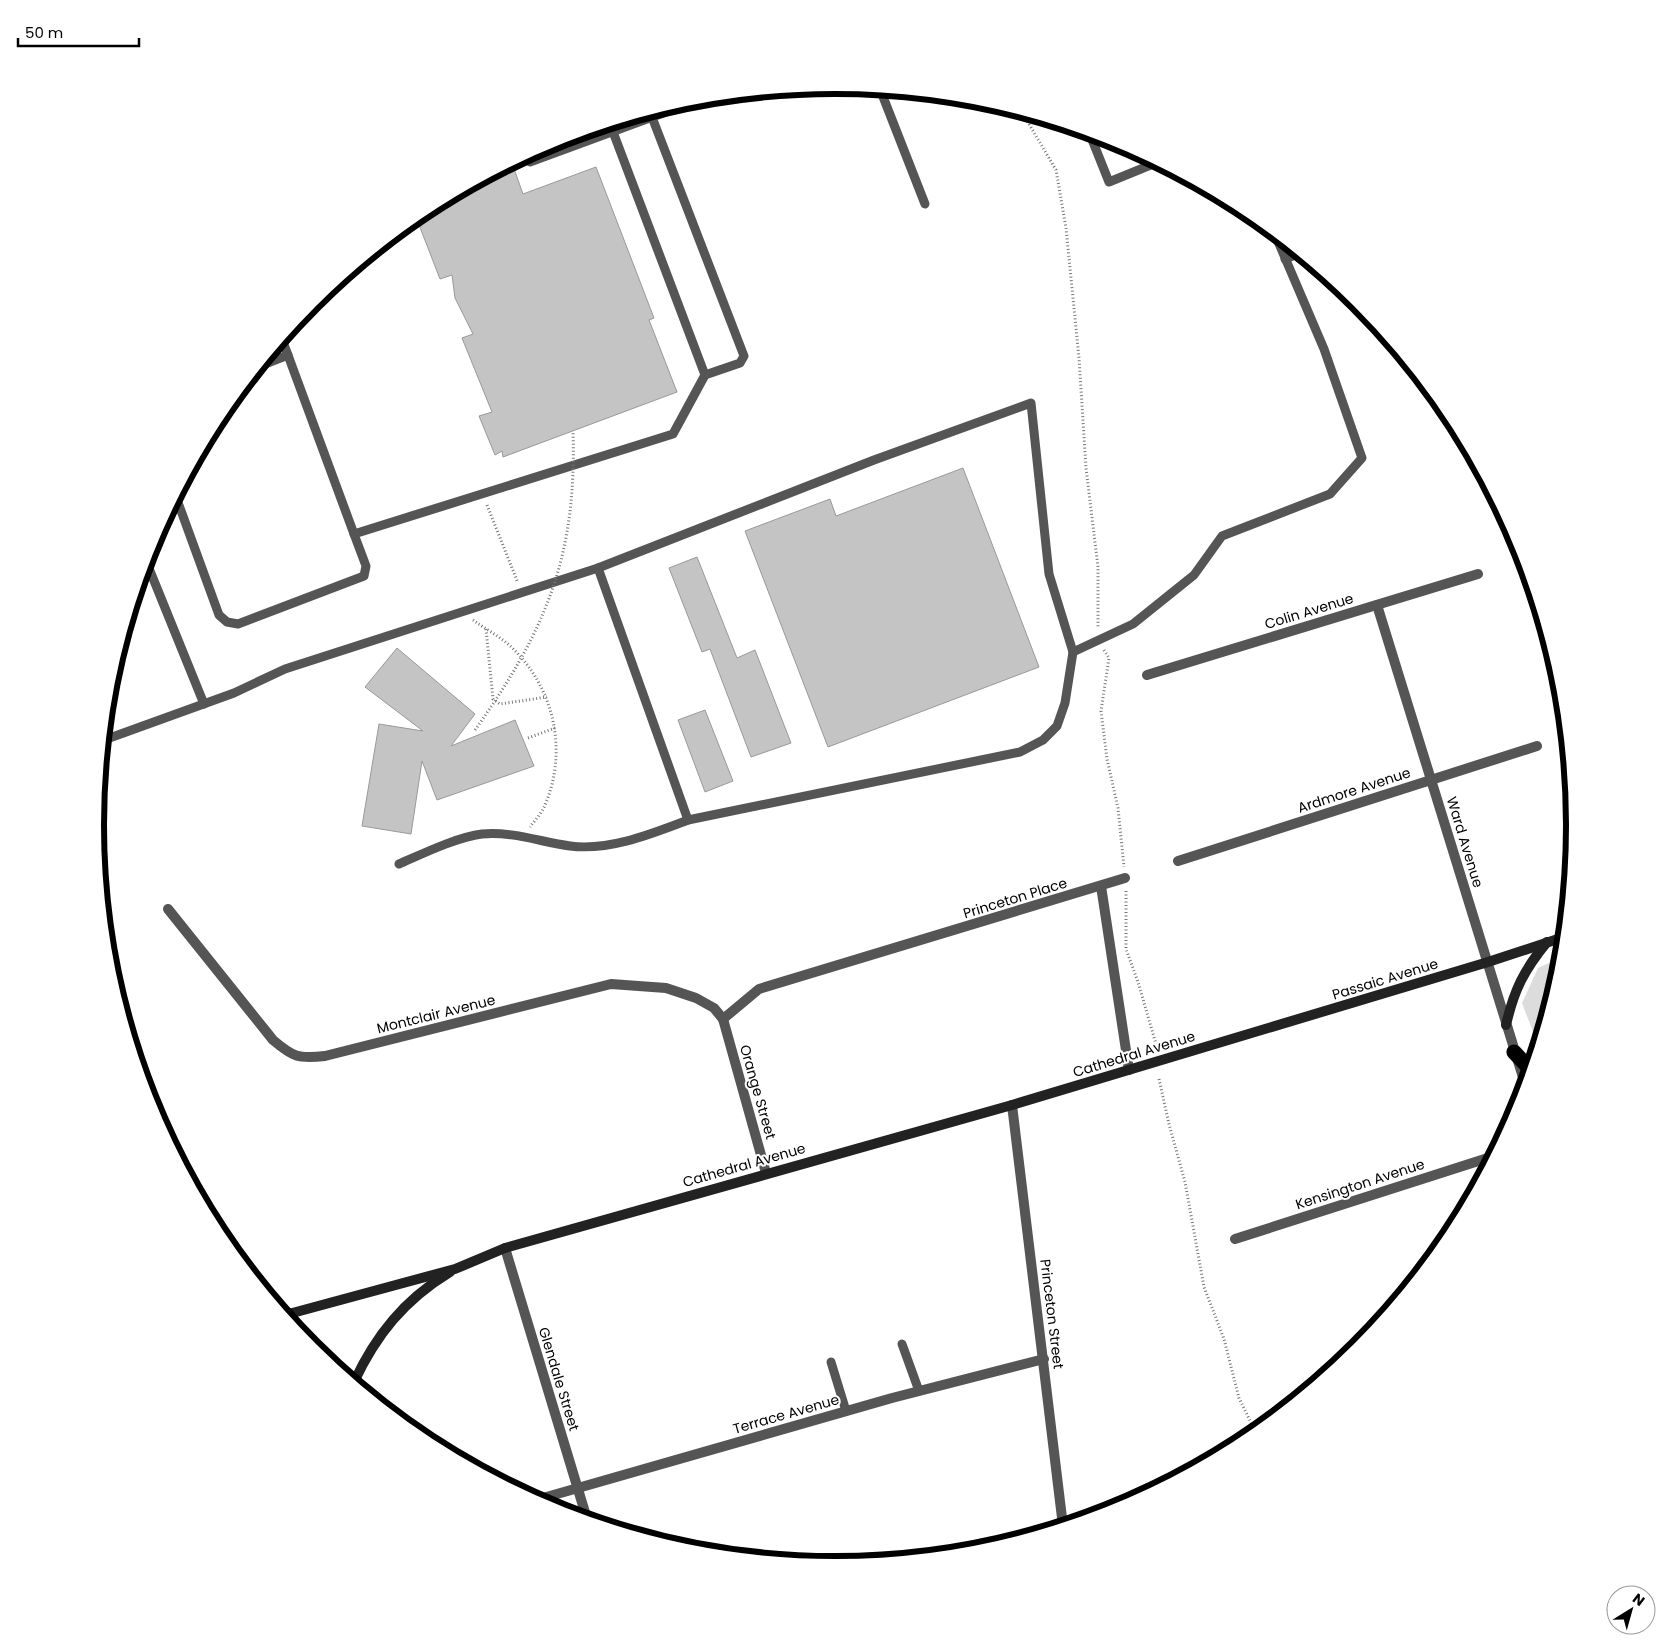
<svg xmlns="http://www.w3.org/2000/svg" width="1671" height="1650" viewBox="0 0 1671 1650" font-family="Poppins,sans-serif">
	<rect width="100%" height="100%" fill="#fff"/>
	<polygon fill="#dcdcdc" points="1562,957 1561,970 1538,1045 1522,1003 1538,968"/>
	<g fill="#c4c4c4" stroke="#999">
		<polygon points="512,163 523,194 596,167 654,318 649,320 677,392 503,457 502,451 495,455 479,416 492,412 462,338 473,334 455,298 452,275 440,279 416,217 466,195 464,189"/>
		<polygon points="963,468 1039,667 828,747 745,531 830,499 836,516"/>
		<polygon points="697,557 737,658 755,650 791,743 751,757 710,649 702,652 669,568"/>
		<polygon points="397,648 475,714 451,746 515,720 534,766 437,800 422,761 411,834 362,826 379,724 423,731 365,687"/>
		<polygon points="705,710 733,781 705,792 678,720"/>
	</g>
	<g fill="none" stroke-linecap="round" stroke-linejoin="round">
		<g stroke="#dbdbdb" stroke-width="16">
			<polyline id="highway" points="1514,1052 1531,1070"/>
		</g>
		<g stroke="#777" stroke-width="3" stroke-dasharray="1 2.5" stroke-linecap="butt">
			<polyline points="1022,112 1056,170 1066,228 1079,358 1086,468 1098,567 1098,627"/>
			<polyline points="487,505 518,583"/>
			<path d="M473,620c11,8 24,15 35,24 45,40 61,105 37,161 -3,8 -10,15 -15,22"/>
			<polyline points="486,629 493,699 500,704 547,697"/>
			<polyline points="1104,650 1109,658 1101,711 1107,759 1118,808 1124,867"/>
			<polyline points="528,738 555,728"/>
			<polyline points="1126,891 1126,949 1138,982 1156,1044"/>
			<polyline points="1159,1079 1169,1124 1185,1182 1204,1287 1224,1339 1239,1398 1256,1433"/>
		</g>
		<g stroke="#555" stroke-width="9">
			<polyline points="880,89 925,204"/>
			<polyline points="610,124 705,375"/>
			<polyline points="1089,132 1109,182 1158,162"/>
			<polyline points="530,162 666,112"/>
			<polyline points="1285,259 1300,253"/>
			<polyline points="282,339 354,534"/>
			<polyline points="260,366 288,355"/>
			<polyline points="176,497 219,615 227,622 238,624 364,576 366,566 354,534 673,434 705,375 740,363 744,356 650,112"/>
			<polyline points="146,561 204,704"/>
			<polyline points="1073,652 1133,624 1194,575 1222,536 1330,494 1362,458 1324,349 1274,232"/>
			<polyline points="104,740 234,693 285,669 598,568 874,460 1031,403 1049,574 1073,652 1065,703 1057,726 1043,740 1020,752 688,820"/>
			<path d="M399,864c23,-10 58,-27 83,-30 29,-3 59,8 88,12 40,5 81,-12 118,-26l-90,-252"/>
			<polyline points="902,1344 919,1391"/>
			<polyline points="831,1362 846,1411"/>
		</g>
		<g stroke="#555" stroke-width="10">
			<polyline points="1377,605 1526,1087"/>
			<polyline points="1147,675 1478,574"/>
			<polyline points="1178,861 1537,746"/>
			<polyline points="1101,886 1129,1070"/>
			<path d="M168,909l105,131c20,17 25,19 52,16l286,-72 55,4 30,10 18,10 9,11 43,154"/>
			<polyline points="723,1019 759,989 1125,878"/>
			<polyline points="1012,1105 1063,1526"/>
			<polyline points="1235,1239 1494,1156"/>
			<polyline points="505,1248 587,1519"/>
			<polyline points="536,1500 892,1398 1044,1359"/>
		</g>
		<g stroke="#222" stroke-width="10">
			<path d="M1506,1025c8,-35 18,-55 41,-83"/>
			<polyline points="285,1315 455,1269 505,1248 1012,1105 1488,962 1564,937"/>
			<path d="M354,1382c22,-47 50,-82 96,-110"/>
		</g>
		<use href="#highway" stroke="#000" stroke-width="15"/>
		<path stroke="#777" stroke-width="3" stroke-dasharray="1 2.5" stroke-linecap="butt" d="M475,730c71,-100 102,-174 98,-299"/>
	</g>
	<g text-anchor="middle" stroke-width="4" stroke-linejoin="round" paint-order="stroke">
		<g font-size="14" fill="#000" stroke="#fff">
			<text transform="translate(1309 611) rotate(-17)" y="5">Colin Avenue</text>
			<text transform="translate(1354 790) rotate(-18)" y="5">Ardmore Avenue</text>
			<text transform="translate(1465 842) rotate(73)" y="5">Ward Avenue</text>
			<text transform="translate(1015 898) rotate(-17)" y="5">Princeton Place</text>
			<text transform="translate(1385 979) rotate(-17)" y="5">Passaic Avenue</text>
			<text transform="translate(436 1014) rotate(-14)" y="5">Montclair Avenue</text>
			<text transform="translate(1134 1054) rotate(-17)" y="5">Cathedral Avenue</text>
			<text transform="translate(758 1092) rotate(74)" y="5">Orange Street</text>
			<text transform="translate(744 1165) rotate(-16)" y="5">Cathedral Avenue</text>
			<text transform="translate(1360 1184) rotate(-18)" y="5">Kensington Avenue</text>
			<text transform="translate(1052 1314) rotate(83)" y="5">Princeton Street</text>
			<text transform="translate(559 1379) rotate(73)" y="5">Glendale Street</text>
			<text transform="translate(786 1414) rotate(-16)" y="5">Terrace Avenue</text>
		</g>
	</g>
	<path d="M0 0H1671V1650H0ZM104 825a731 731 0 1 1 1462 0a731 731 0 1 1-1462 0Z" fill="#fff" fill-rule="evenodd"/>
	<path fill="none" stroke="#000" stroke-width="6" d="M104 825a731 731 0 1 1 1462 0a731 731 0 1 1-1462 0Z"/>
	<g transform="translate(1631 1610) rotate(37)"><circle r="24" fill="#ffffff" stroke="#999999"/>
	<path d="M0-4L9 19L0 12L-9 19Z" fill="#000000"/>
	<text y="-8" font-size="14" font-weight="bold" text-anchor="middle" fill="#000000">N</text>
	</g>
	<path d="M18 38v8h121v-8" fill="none" stroke="#000000" stroke-width="2.5"/>
	<text x="25" y="38" font-size="15" fill="#000000" stroke="#ffffff" stroke-width="4" paint-order="stroke">50 m</text>
</svg>
